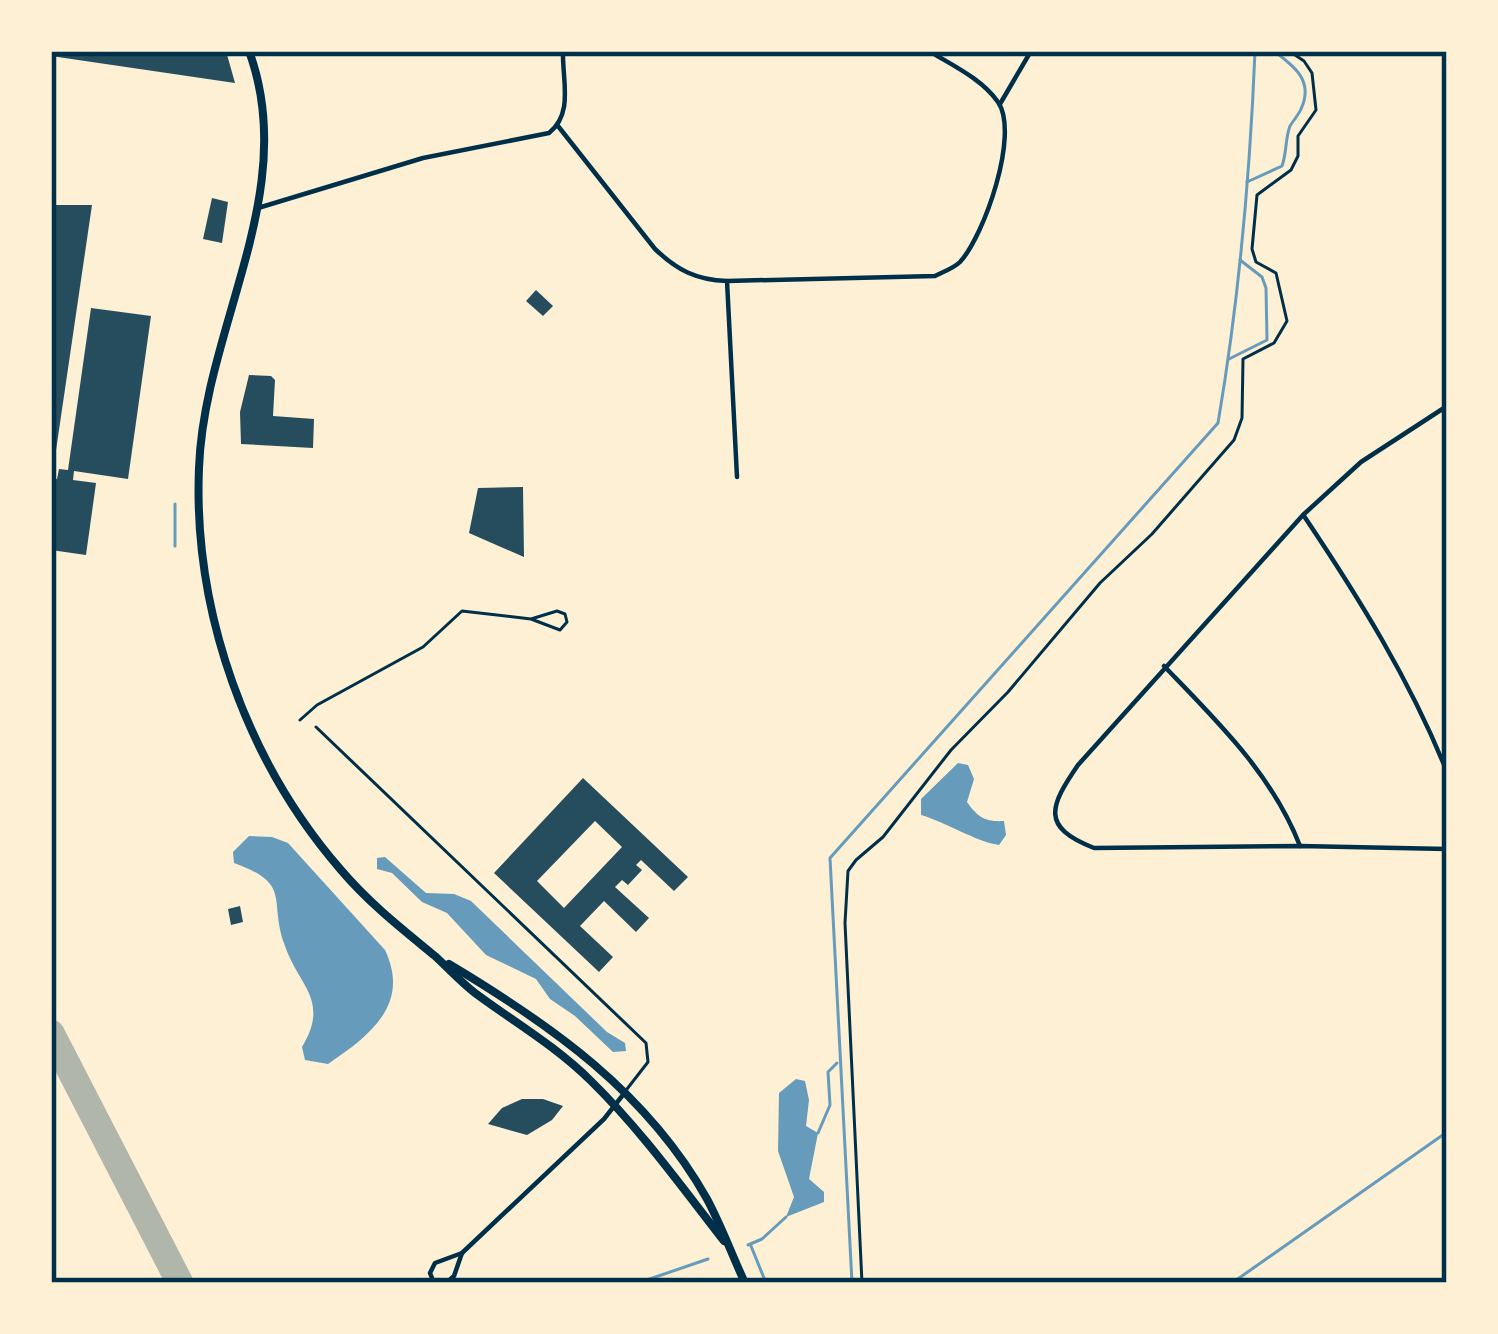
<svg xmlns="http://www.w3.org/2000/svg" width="1498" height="1334" viewBox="0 0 1498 1334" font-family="'Noto Serif',serif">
	<rect width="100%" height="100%" fill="#fdf0d5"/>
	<g fill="#669bbc">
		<path d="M958,763l10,2 6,14 -7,23c11,16 19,20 37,19l2,14 -7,10c-25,-4 -51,-22 -78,-30v-16z"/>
		<path d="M249,836l23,1 16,6 97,107c26,55 -16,86 -57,114l-23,-4 -3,-13c29,-48 -5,-62 -18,-104 -15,-44 8,-59 -50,-80l-1,-11z"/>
		<polygon points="385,857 426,893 454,894 471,901 607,1032 625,1043 626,1051 613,1052 575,1016 550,999 536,979 486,955 447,913 422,902 392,873 377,869 377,858"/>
		<polygon points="796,1079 805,1081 809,1100 806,1126 818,1133 809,1179 824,1192 824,1202 786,1217 794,1197 778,1151 779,1093"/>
	</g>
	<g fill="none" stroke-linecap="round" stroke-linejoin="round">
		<g stroke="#669bbc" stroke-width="3">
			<path d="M1247,182l35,-16c5,-14 3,-27 8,-40 1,-2 11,-15 11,-17 13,-28 -6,-42 -27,-58"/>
			<polyline points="1229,359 1267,340 1266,288 1262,277 1240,260"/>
			<polyline points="175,546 175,504"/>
			<polyline points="818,1133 830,1105 828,1072 837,1063"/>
			<polyline points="748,1245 762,1239 786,1217"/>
			<polyline points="751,1246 766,1283"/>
			<polyline points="638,1283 708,1259"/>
			<path d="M852,1283l-22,-425 388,-435c21,-123 32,-248 37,-372"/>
			<polyline points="1232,1283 1447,1132"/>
		</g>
		<polyline stroke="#b1b6ab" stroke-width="27" points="51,1033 180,1283"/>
	</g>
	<g fill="#264d5e" fill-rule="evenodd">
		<polygon points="51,51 226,51 235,83 51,56"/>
		<polygon points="212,198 228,202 222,243 203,239"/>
		<polygon points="51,205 92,205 54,464 51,464"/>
		<polygon points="536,290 553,306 543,316 526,301"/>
		<polygon points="91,308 151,316 128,479 74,471 73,480 96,483 86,555 51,550 51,479 57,479 59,469 68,470"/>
		<polygon points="249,375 271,376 275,380 273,416 314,419 313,448 241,444 240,412"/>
		<polygon points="523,487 524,557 469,533 478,488"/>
		<path d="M583,778l105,99 -14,14 -33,-31 -5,5 6,5 -14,15 -6,-5 -7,7 34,31 -13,14 -32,-31 -24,25 33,31 -14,15 -105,-99zM595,821l27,26 -58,61 -27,-27z"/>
		<polygon points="240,906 243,922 231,925 228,909"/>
		<polygon points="522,1099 543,1099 563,1106 552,1120 527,1135 488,1124 502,1108"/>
	</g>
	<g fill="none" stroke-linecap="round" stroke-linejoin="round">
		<polyline stroke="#003049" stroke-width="3" points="862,1283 845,923 848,871 856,860 883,837 951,750 1008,692 1100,583 1152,534 1234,440 1242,418 1243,359 1274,343 1287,321 1276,273 1256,262 1252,249 1257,195 1291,170 1298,156 1298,136 1316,110 1312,73 1304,61 1289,51"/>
		<g stroke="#003049" stroke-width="3">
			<polyline points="300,720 317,705 423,647 462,611 531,619 560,630 567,622 565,614 557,611 531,619"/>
			<polyline points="316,727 646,1043 648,1062 627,1089"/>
		</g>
		<g stroke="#003049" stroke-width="4.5">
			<polyline points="1000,104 1031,51"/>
			<path d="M558,126l97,123c22,21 41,31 72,32l208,-5c8,-4 19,-8 25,-14 24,-26 60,-128 38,-160 -16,-23 -46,-37 -69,-51"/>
			<path d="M258,208l165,-50 126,-25c25,-20 13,-53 14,-82"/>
			<polyline points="727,281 737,477"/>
			<path d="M1447,406l-86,56 -58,53 -225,250c-28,41 -38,62 16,83l206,-2 147,3"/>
			<path d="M1304,516c55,82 106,164 143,256"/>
			<path d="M1164,666c53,55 108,108 136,180"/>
			<polyline points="434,1283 430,1273 435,1263 462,1253 604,1119 626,1091"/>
			<polyline points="446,1283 454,1276 462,1253"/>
		</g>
		<g stroke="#003049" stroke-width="8">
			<path d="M249,51c52,141 -45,276 -50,417 -6,144 48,294 142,402 28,33 61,59 94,86 13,12 26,26 40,37 39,29 81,53 116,88 50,49 90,105 133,160"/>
			<path d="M449,964c102,61 198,128 258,235 14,26 25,56 38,84"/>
		</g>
	</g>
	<rect width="1498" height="1334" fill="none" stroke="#fdf0d5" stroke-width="108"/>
	<rect x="54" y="54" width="1390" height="1226" fill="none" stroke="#003049" stroke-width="4.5"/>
</svg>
